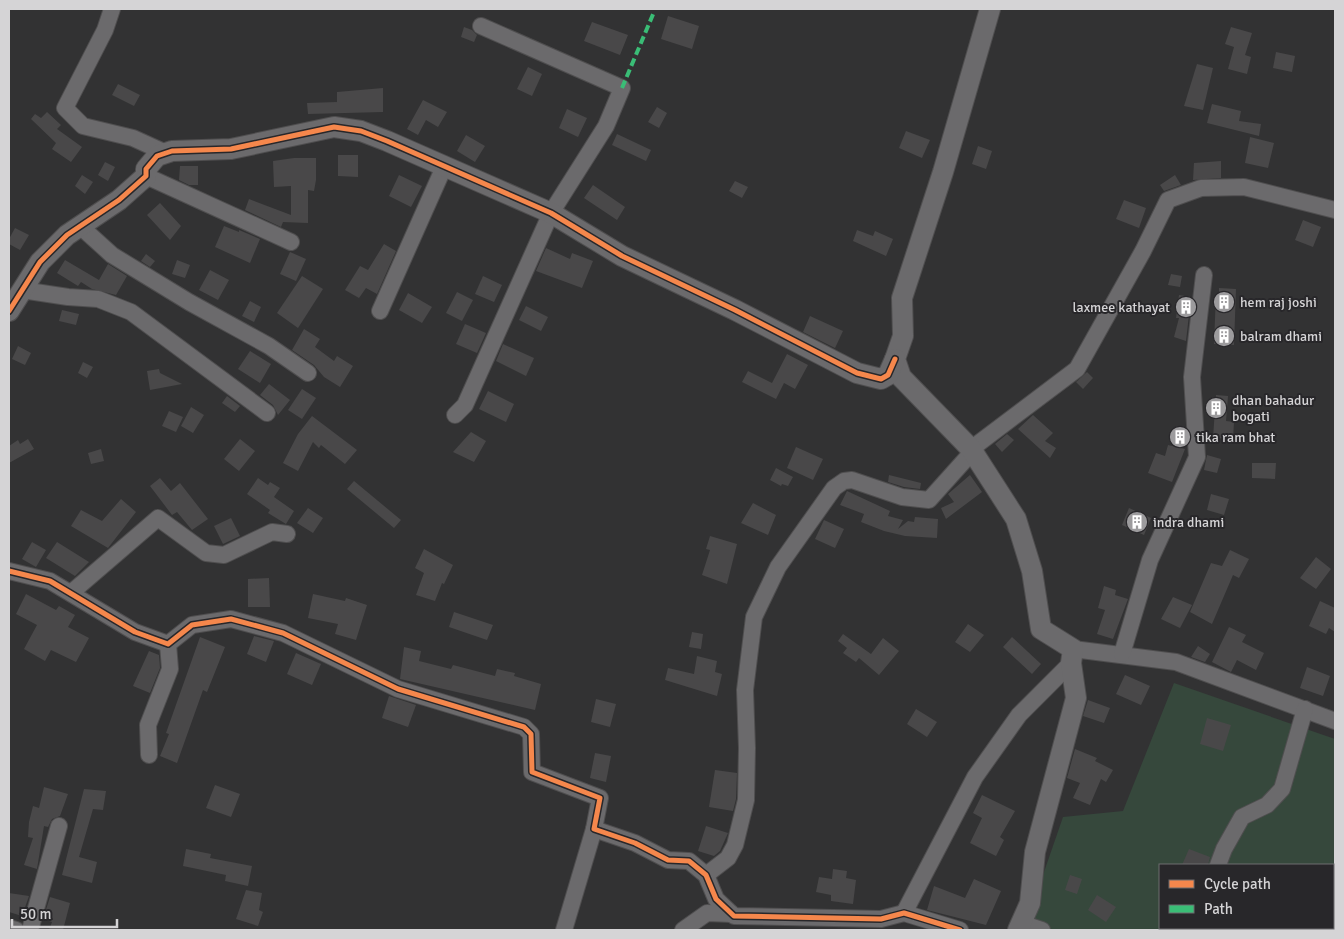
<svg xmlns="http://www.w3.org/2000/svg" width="1344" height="939" viewBox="0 0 1344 939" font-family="Signika,sans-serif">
	<rect width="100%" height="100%" fill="#323233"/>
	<path fill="#36483c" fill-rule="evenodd" d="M1174,683l161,56v191h-311l39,-113 60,-6zM1160,865h173v63h-173z"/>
	<g fill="#494849">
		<polygon points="668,16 699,26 692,49 661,39"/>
		<polygon points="592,22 628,35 620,55 584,41"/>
		<polygon points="464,27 472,30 477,35 474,42 461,37"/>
		<polygon points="1231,27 1252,33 1245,55 1251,57 1247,74 1228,69 1234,47 1225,44"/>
		<polygon points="1276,52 1295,56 1292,72 1273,68"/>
		<polygon points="1197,64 1213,68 1203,110 1184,106"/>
		<polygon points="528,67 542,74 532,96 517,89"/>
		<polygon points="118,84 140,95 134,106 112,95"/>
		<polygon points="383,88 383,112 308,114 307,103 337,102 337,92"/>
		<polygon points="423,100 447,112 438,127 426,120 418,135 407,129"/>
		<polygon points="1212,104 1241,111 1239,121 1261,124 1259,136 1207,123"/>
		<polygon points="657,107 667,113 659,128 648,122"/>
		<polygon points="567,109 587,118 578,137 559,128"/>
		<polygon points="47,112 61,125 57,129 82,147 71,162 52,149 56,143 31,119 35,114 41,118"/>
		<polygon points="906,131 930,140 922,158 899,148"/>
		<polygon points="617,134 651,150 646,161 612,145"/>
		<polygon points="466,135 485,146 475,162 457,151"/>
		<polygon points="1250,137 1274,143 1268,168 1245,163"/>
		<polygon points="978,146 992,151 986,169 972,164"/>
		<polygon points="338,155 358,155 358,177 338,176"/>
		<polygon points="294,158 316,158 316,180 314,191 308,190 308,223 283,222 281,227 245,210 249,199 291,215 291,186 274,187 273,161"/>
		<polygon points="1221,161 1221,178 1193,180 1194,163"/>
		<polygon points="105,162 115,167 108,181 98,175"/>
		<polygon points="180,166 198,166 198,185 189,185 179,180"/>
		<polygon points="82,175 93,182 85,194 75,186"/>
		<polygon points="399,175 422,186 411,207 389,196"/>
		<polygon points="1175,175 1181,185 1164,191 1160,185"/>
		<polygon points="735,181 748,187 742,198 729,191"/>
		<polygon points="593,185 625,207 617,220 584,198"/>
		<polygon points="1124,200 1146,208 1139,228 1116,219"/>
		<polygon points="160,203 181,226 170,240 147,215"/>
		<polygon points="1303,220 1321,227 1313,247 1295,240"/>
		<polygon points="224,226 239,232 239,230 260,239 250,263 215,247"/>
		<polygon points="15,228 29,235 20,250 9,244 9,239"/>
		<polygon points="857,230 873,236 875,231 893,239 886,256 853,241"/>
		<polygon points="384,244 396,251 377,294 366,288 359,298 345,290 360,266 368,270"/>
		<polygon points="546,248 570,259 572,253 593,261 582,288 536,271"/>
		<polygon points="290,252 306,259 296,281 280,274"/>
		<polygon points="146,254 155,261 150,267 141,261"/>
		<polygon points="65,260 99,280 108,264 127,276 116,295 92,289 81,282 78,286 57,273"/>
		<polygon points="177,260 190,265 185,278 172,274"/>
		<polygon points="210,270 229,280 218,300 199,290"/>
		<polygon points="1171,274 1182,276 1180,287 1168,285"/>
		<polygon points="302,276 323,289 298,328 277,313"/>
		<polygon points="483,276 502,285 494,302 475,294"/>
		<polygon points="1219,288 1236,289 1234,345 1214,344 1216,294 1219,294"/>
		<polygon points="457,292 473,300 462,321 446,313"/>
		<polygon points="408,293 432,307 422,323 399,310"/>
		<polygon points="1179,295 1191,297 1186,341 1174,337 1179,318 1176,318"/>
		<polygon points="250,301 261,307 254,322 242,316"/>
		<polygon points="526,306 548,317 541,331 519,320"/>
		<polygon points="62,310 79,314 76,325 59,321"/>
		<polygon points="810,316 843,331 835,348 803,332"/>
		<polygon points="465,324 486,333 477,353 456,344"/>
		<polygon points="304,329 320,339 315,347 334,361 337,356 353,366 340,387 324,377 314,365 292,350"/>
		<polygon points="503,344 534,358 526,376 496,361"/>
		<polygon points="18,346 31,353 25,365 12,359"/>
		<polygon points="250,351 271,364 260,383 238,369"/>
		<polygon points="787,354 808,365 795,389 784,383 776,399 742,382 748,371 772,383"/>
		<polygon points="83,362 93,367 87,378 78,373"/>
		<polygon points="159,369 160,373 182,384 150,390 147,371"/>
		<polygon points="1087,372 1093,378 1083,389 1076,382"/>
		<polygon points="269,384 290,400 278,415 273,405 260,395"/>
		<polygon points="302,389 316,398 302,419 288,410"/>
		<polygon points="488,391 514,404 506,422 479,409"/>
		<polygon points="1216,395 1228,396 1226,421 1234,422 1233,439 1213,438"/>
		<polygon points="227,396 240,406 235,412 222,403"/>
		<polygon points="191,407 204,415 193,433 181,426"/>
		<polygon points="169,411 183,417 176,432 162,426"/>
		<polygon points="1033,415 1053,433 1045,441 1056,448 1050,458 1018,429"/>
		<polygon points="312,416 357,450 345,464 321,445 319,448 313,442 298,471 283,463 298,434"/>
		<polygon points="471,432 486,441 474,462 453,452"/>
		<polygon points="1007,434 1014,440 1002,452 995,444"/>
		<polygon points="28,439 34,449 9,463 9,446 18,440 20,444"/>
		<polygon points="240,439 255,451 239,471 224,459"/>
		<polygon points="1168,445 1185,449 1172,482 1148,473 1156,453 1165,456"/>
		<polygon points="796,447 823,459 813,480 787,468"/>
		<polygon points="101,449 104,461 91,464 88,453"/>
		<polygon points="1207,455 1221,459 1217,473 1204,470"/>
		<polygon points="1252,463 1276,463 1275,479 1252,478"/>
		<polygon points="776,468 793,477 788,486 782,484 781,486 770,480"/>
		<polygon points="889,475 921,483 920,489 904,487 888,482"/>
		<polygon points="970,475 982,492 946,519 941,508 954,502 948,494"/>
		<polygon points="160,478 171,491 180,483 208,519 192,530 177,512 172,515 150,486"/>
		<polygon points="258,478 268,485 270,482 280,488 274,497 294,511 286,524 268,513 270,510 247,494"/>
		<polygon points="354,481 401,520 394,528 347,489"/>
		<polygon points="847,491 890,511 888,516 903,520 898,529 908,521 914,522 915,517 938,519 937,538 905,536 884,531 861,522 864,514 840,505"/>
		<polygon points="1211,494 1229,499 1224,515 1207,510"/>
		<polygon points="121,499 136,512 108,548 71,526 81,510 102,521"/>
		<polygon points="753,503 776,515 768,535 741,523"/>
		<polygon points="308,508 323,518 313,533 297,523"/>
		<polygon points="1129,508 1151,518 1144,535 1122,525"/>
		<polygon points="231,518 240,536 223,544 214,526"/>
		<polygon points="824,520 844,529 835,548 815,539"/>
		<polygon points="710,536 737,544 727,584 702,575 710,550 706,549"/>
		<polygon points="32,542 46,550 36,567 22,559"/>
		<polygon points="57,542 89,562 75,576 46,558"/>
		<polygon points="424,549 453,565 444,584 442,583 435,601 416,595 424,573 415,568"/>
		<polygon points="1230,550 1249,559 1239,578 1233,575 1212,624 1190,612 1211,563 1222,566"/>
		<polygon points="1316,557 1331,569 1316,589 1300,578"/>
		<polygon points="269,578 270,607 248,607 248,579"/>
		<polygon points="1104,586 1116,590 1115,595 1128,599 1113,639 1097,634 1105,610 1098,608"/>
		<polygon points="26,594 56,610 59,606 75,615 68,627 89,638 76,662 51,650 45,661 24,649 37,625 16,614"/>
		<polygon points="313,594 345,601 346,598 367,605 356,640 335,634 338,624 308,618"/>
		<polygon points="1173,597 1192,605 1180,628 1161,619"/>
		<polygon points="1320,601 1335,608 1335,632 1329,628 1326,634 1309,626"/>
		<polygon points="454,612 493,625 487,640 449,627"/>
		<polygon points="968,624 984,635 970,652 955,642"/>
		<polygon points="1229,627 1246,635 1242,642 1264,653 1256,670 1237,660 1231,672 1212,662"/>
		<polygon points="692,632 703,634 701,649 689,647"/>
		<polygon points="843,634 871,654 883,638 899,651 879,675 859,658 856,662 843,653 847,648 838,641"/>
		<polygon points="254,636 274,641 266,662 247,654"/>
		<polygon points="200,637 225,647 207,692 203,690 177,763 160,756 169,734 166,733"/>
		<polygon points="1012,637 1041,664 1032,674 1003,647"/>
		<polygon points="1198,646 1210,654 1205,662 1191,657"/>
		<polygon points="404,647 421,651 419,661 451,669 453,665 495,676 497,669 515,673 514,676 541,684 535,710 400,679"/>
		<polygon points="149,651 159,655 160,668 150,693 133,686"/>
		<polygon points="296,653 321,664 312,685 287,674"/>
		<polygon points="697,656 717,661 715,672 722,674 717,696 665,680 668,668 694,674"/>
		<polygon points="1307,667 1330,676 1323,696 1300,688"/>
		<polygon points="1125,675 1150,686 1141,705 1116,694"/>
		<polygon points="389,696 416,705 408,727 382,718"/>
		<polygon points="596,699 616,704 610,727 591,722"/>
		<polygon points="1088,700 1110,708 1104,723 1083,716"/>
		<polygon points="916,709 937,722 927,737 907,724"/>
		<polygon points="1207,718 1231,725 1223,751 1200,744"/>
		<polygon points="1075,749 1097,758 1095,761 1113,770 1106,782 1101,779 1090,805 1073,798 1080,783 1067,778"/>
		<polygon points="595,753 611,756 606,782 590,778"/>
		<polygon points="715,770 737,773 736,799 733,811 709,807"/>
		<polygon points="215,785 240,794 231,817 206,808"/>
		<polygon points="44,787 68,794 60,816 52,819 48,827 44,826 37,869 24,865 33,838 28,837 29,822 33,806 39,808"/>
		<polygon points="84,789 106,791 103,810 93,809 79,857 97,862 92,883 62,875"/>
		<polygon points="982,795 1015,811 1000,837 1004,840 996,856 970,843 982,818 973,813"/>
		<polygon points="706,826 728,833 720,851 714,856 698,851"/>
		<polygon points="186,849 211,854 210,858 252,866 248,886 225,881 226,875 183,866"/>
		<polygon points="1189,849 1210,857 1208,865 1182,865"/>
		<polygon points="833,869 847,871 846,878 856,880 853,904 831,901 831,895 816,892 819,877 832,879"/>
		<polygon points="1070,875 1082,879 1077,894 1065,890"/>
		<polygon points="974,879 1001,891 986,925 927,910 934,886 965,898"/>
		<polygon points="246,890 262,893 259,910 263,912 258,926 236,919"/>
		<polygon points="9,893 29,896 22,916 9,912"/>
		<polygon points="1097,895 1116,907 1106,922 1088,910"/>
		<polygon points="50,897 70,903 63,930 49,930 52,922 43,919"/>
	</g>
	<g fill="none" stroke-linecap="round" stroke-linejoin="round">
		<g stroke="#4f4e4f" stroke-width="18">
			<g id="minor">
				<polyline points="112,9 105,30 65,108 83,126 133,138 166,153"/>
				<polyline points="146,176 291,242"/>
				<polyline points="80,226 112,255 189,302 269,346 308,373"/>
				<polyline points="22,290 68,297 98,299 131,312 267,413"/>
				<polyline points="380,311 444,167"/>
				<polyline points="455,415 465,405 551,213 606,126 622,88 481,26"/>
				<polyline points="971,449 1077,369 1143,251 1168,200 1201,188 1244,187 1335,210"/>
				<polyline points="9,571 50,581 135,632 168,644 192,625 231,619 283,633 398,689 524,727 531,734 532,772 600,798 594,829 635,843 668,860 689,861 706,875 716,899 734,916 881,919 904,913 960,930"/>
				<polyline points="72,592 158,518 206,553 224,555 272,532 287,534"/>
				<polyline points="1073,649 1176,662 1335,721"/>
				<polyline points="1122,654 1150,560 1197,457 1192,377 1204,275"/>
				<polyline points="149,755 148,725 170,669 168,644"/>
				<polyline points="1218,865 1224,849 1242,817 1267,805 1282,789 1305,709"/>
				<polyline points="706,875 728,858 735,845 746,800 747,748 745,690 754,617 778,567 834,488 844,481 852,480 902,497 929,500 973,451"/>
				<polyline points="904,913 975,777 1019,715 1071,663"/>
				<polyline points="1021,923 1042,930"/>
				<polyline points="9,928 16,930"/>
				<polyline points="30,930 59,826"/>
				<polyline points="564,930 594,829"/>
				<polyline points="683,930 707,913 732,914"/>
				<polyline points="1196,930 1197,928"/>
			</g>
		</g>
		<g stroke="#4f4e4f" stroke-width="22">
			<g id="tertiary">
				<polyline points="990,9 943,172 902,298 903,336 895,359 901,377 971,449 1016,519 1032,571 1041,629 1073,649 1071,663 1076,698 1035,852 1030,903 1018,930"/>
				<polyline points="9,311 40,262 67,235 119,200 146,176 146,169 157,156 172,151 231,149 334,127 361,131 387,141 551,213 622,256 735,310 857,373 881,379 888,375 895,359"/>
			</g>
		</g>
		<use href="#minor" stroke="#6b6a6c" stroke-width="16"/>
		<use href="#tertiary" stroke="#6b6a6c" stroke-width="20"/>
		<polyline stroke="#3abd76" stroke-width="4" stroke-dasharray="8 4" stroke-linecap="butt" points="622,88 654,12"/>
		<g stroke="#28272a" stroke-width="8">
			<g id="cycleway">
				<polyline points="9,311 40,262 67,235 119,200 146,176 146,169 157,156 172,151 231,149 334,127 361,131 387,141 551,213 622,256 735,310 857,373 881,379 888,375 895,359"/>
				<polyline points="9,571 50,581 135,632 168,644 192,625 231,619 283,633 398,689 524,727 531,734 532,772 600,798 594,829 635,843 668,860 689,861 706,875 716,899 734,916 881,919 904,913 960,930"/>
			</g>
		</g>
		<use href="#cycleway" stroke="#f5874c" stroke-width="5"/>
	</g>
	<defs>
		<g id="building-disc" transform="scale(1.125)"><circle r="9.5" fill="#9c9b9d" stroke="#28272a"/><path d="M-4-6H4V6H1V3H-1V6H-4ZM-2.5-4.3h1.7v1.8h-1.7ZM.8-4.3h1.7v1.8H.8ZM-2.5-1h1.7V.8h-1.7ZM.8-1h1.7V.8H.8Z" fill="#fff"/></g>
	</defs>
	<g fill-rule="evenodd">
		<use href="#building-disc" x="1224" y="302"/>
		<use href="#building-disc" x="1186" y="307"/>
		<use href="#building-disc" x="1224" y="336"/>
		<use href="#building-disc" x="1216" y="408"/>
		<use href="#building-disc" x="1180" y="437"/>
		<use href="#building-disc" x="1137" y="522"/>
	</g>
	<g text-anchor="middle" stroke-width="4" stroke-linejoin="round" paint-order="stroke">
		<g font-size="14" fill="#d5d4d6" stroke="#28272a" text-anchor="start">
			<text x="1240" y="307">hem raj joshi</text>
			<text x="1170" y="312" text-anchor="end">laxmee kathayat</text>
			<text x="1240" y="341">balram dhami</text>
			<text x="1232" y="405">dhan bahadur<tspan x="1232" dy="16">bogati</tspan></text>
			<text x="1196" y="442">tika ram bhat</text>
			<text x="1153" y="527">indra dhami</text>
		</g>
	</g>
	<rect width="1344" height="939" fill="none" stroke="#d5d4d6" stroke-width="20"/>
	<rect x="1159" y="864" width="175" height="65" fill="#28272a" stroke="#6d6c6f"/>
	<rect x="1169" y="880" width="25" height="8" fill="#f5874c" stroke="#6d6c6f"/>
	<text x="1204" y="889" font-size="15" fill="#d5d4d6">Cycle path</text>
	<rect x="1169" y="905" width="25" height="8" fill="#3abd76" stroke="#6d6c6f"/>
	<text x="1204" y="914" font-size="15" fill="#d5d4d6">Path</text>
	<path d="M12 919v8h105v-8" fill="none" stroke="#d5d4d6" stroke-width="2.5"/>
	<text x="20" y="919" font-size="15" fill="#d5d4d6" stroke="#28272a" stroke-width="4" paint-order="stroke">50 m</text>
</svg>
